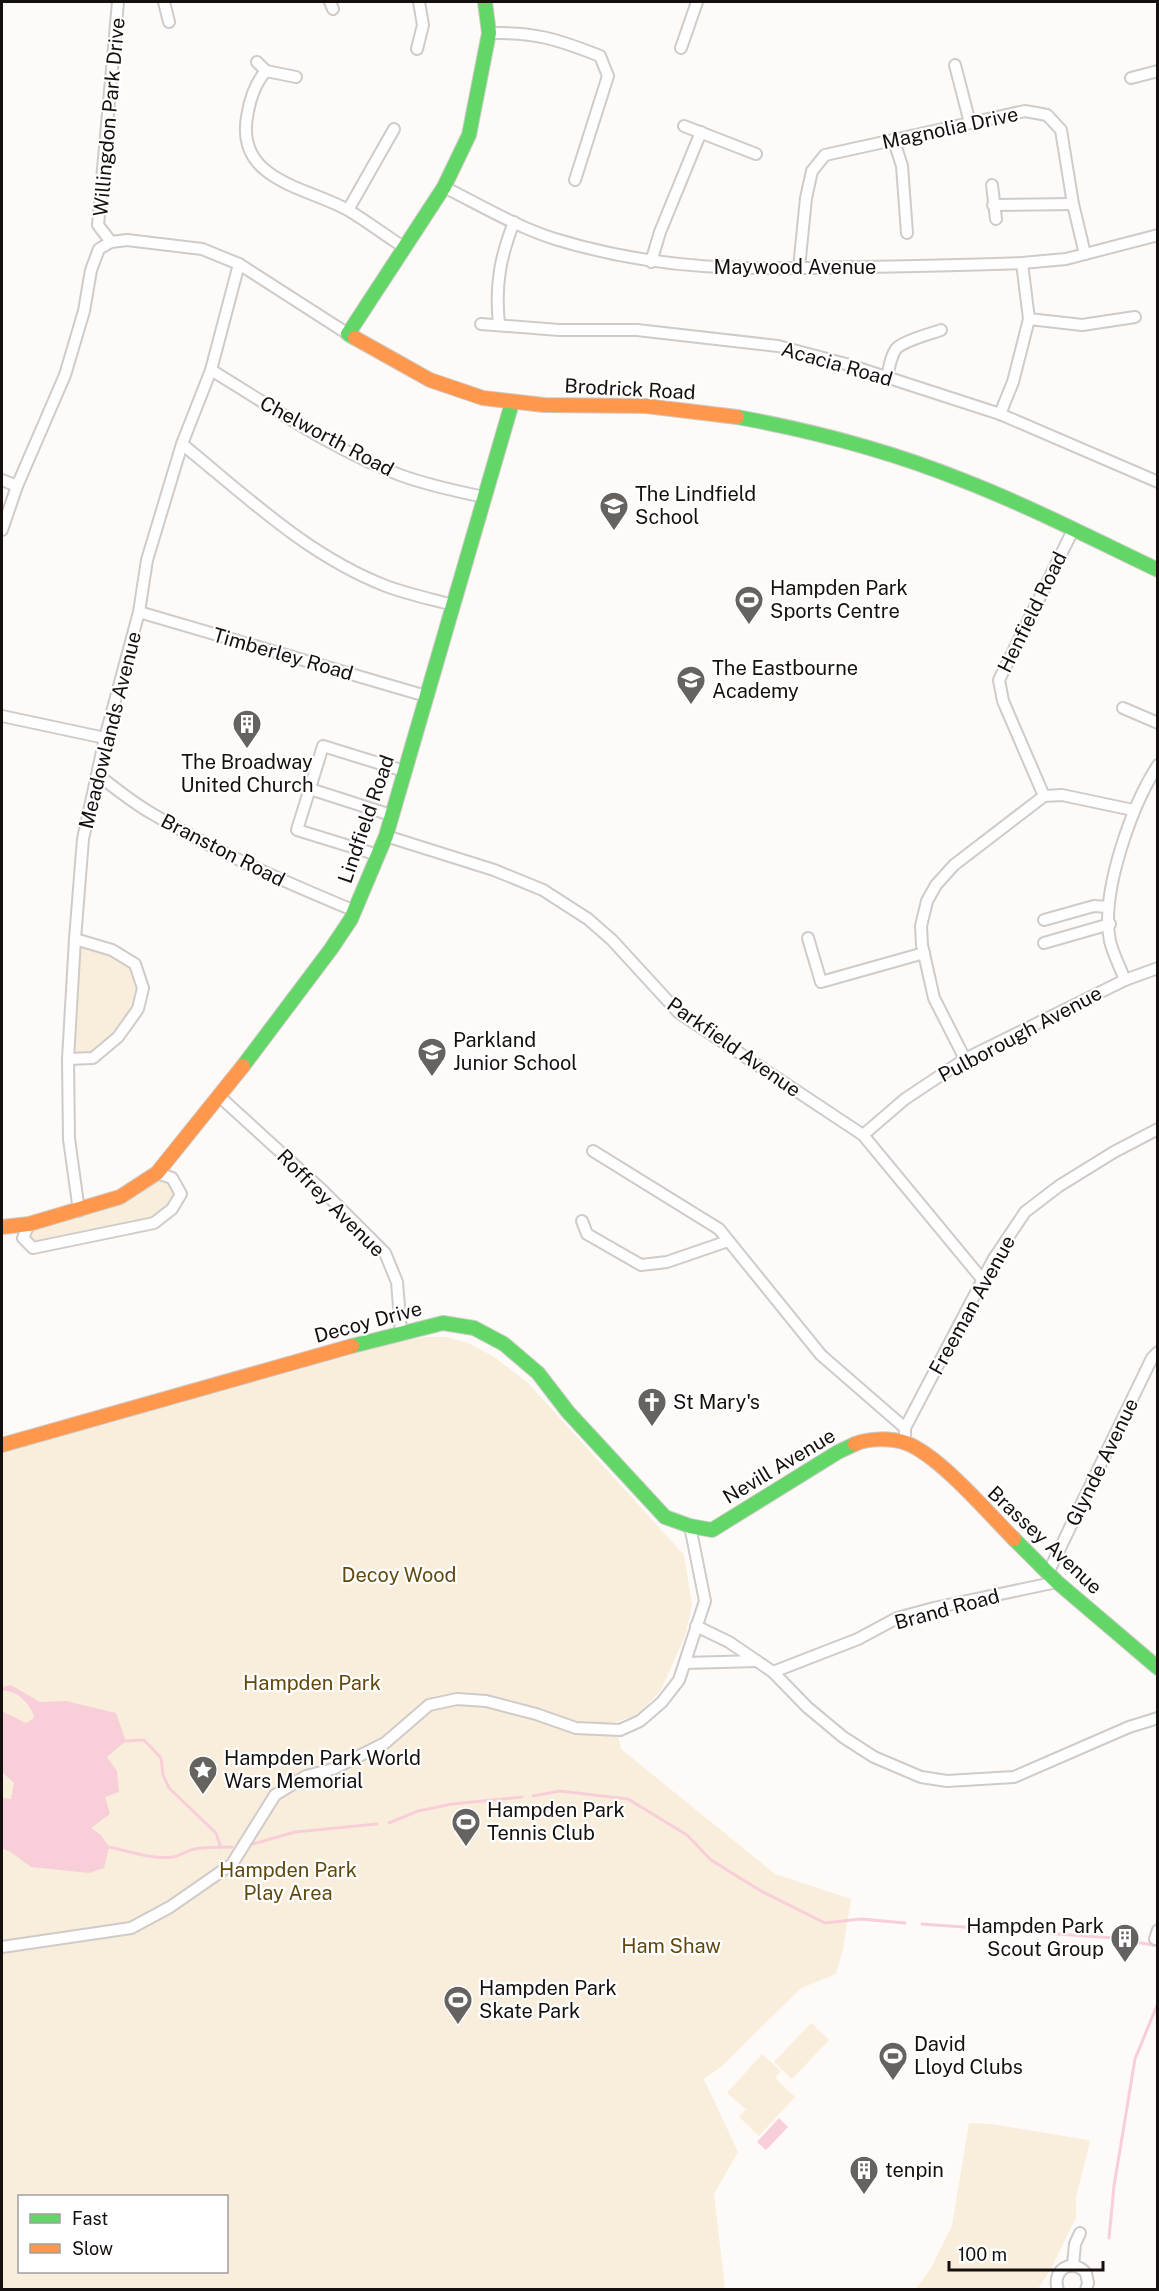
<svg xmlns="http://www.w3.org/2000/svg" width="1159" height="2291" viewBox="0 0 1159 2291" font-family="'Public Sans',sans-serif">
	<rect width="100%" height="100%" fill="#fdfaf8"/>
	<g fill="#f9eedb" fill-rule="evenodd">
		<polygon points="75,939 135,964 143,988 138,1009 93,1058 68,1059"/>
		<polygon points="157,1173 172,1178 181,1194 154,1223 33,1248 23,1238 29,1224 79,1211"/>
		<path d="M426,1337h20l22,6 25,13 34,26 157,173 8,50 -7,31 -24,54 -23,25 -23,7 6,27 154,125 76,25 -8,50 -7,25 -35,14 -79,78 -18,13 34,73 -24,42 11,95 -723,1v-837l399,-112zM20,2196h206v76h-206z"/>
		<polygon points="811,2023 829,2040 792,2079 774,2062"/>
		<polygon points="762,2054 781,2071 775,2078 795,2097 759,2136 739,2117 746,2109 727,2093"/>
		<polygon points="969,2123 991,2124 1088,2140 1090,2142 1076,2197 1076,2217 1051,2269 1038,2289 916,2289 931,2268 952,2226"/>
	</g>
	<g fill="#f8cfd9">
		<path d="M11,1685l29,17 26,-1 50,12 10,28 -19,16 10,14 2,21 -14,5 5,17 -19,14 10,7 8,12 -5,21 -15,5 -58,-6 -19,-14 -10,-5v-50l9,1 3,-16 -12,-11v-61l24,12 8,-5c-2,-13 -18,-29 -32,-27v-4z"/>
		<polygon points="779,2118 788,2127 766,2150 757,2142"/>
	</g>
	<g fill="none" stroke-linecap="round" stroke-linejoin="round">
		<g stroke="#f8cfd9" stroke-width="3">
			<polyline points="126,1741 144,1740 161,1758 163,1775 169,1788 216,1833 221,1848"/>
			<polyline points="533,1796 560,1791 628,1799 687,1835 711,1860 761,1891 825,1923 861,1919 905,1923"/>
			<polyline points="389,1823 418,1811 452,1804 522,1797"/>
			<polyline points="253,1844 295,1832 377,1824"/>
			<path d="M109,1847c20,4 43,13 64,10 8,-1 14,-7 22,-8 13,-3 24,-1 37,-2"/>
			<polyline points="922,1924 1113,1938 1158,1946"/>
			<polyline points="1109,2238 1114,2186 1135,2059 1158,2003"/>
		</g>
		<g stroke="#cfcbc9" stroke-width="14">
			<g id="street">
				<polyline points="164,2 169,22"/>
				<polyline points="330,2 333,9"/>
				<path d="M489,33c46,-1 68,6 111,23l8,20 -33,104"/>
				<polyline points="681,48 697,2"/>
				<polyline points="417,49 423,25 419,2"/>
				<polyline points="257,62 266,71"/>
				<polyline points="955,65 970,123"/>
				<path d="M296,77l-30,-6c-11,12 -17,31 -19,46 -11,64 60,70 101,93 20,12 38,26 57,38"/>
				<polyline points="1131,78 1158,71"/>
				<polyline points="684,126 756,154"/>
				<polyline points="894,141 902,166 907,233"/>
				<polyline points="992,185 996,219"/>
				<path d="M444,187c36,18 73,40 111,52 104,32 192,31 298,28 57,-1 113,-2 169,-4l44,-4 92,-24"/>
				<polyline points="993,205 1073,204"/>
				<polyline points="348,210 394,129"/>
				<polyline points="111,242 98,225 118,2"/>
				<polyline points="651,262 660,232 701,132"/>
				<polyline points="799,268 806,198 812,171 825,155 1025,111 1047,115 1061,130 1073,204 1085,254"/>
				<polyline points="1029,319 1082,325 1135,317"/>
				<polyline points="481,324 559,330 637,330 778,346 846,364 1000,414 1158,482"/>
				<path d="M499,324c-4,-39 1,-66 15,-102"/>
				<path d="M211,370c61,37 122,80 189,105 27,10 55,16 84,22"/>
				<path d="M887,378c2,-9 3,-21 9,-29 7,-8 34,-15 45,-19"/>
				<polyline points="1000,414 1013,382 1029,319 1022,263"/>
				<path d="M182,444c64,52 126,112 204,142 21,8 45,13 67,19"/>
				<polyline points="2,480 17,486"/>
				<polyline points="2,530 17,486 65,375 84,311 91,270 99,249 111,242 127,240 202,249 239,264 348,334"/>
				<polyline points="139,612 426,696"/>
				<polyline points="1123,708 1158,723"/>
				<polyline points="2,716 105,738"/>
				<path d="M98,775c17,13 34,27 53,38 65,39 134,69 204,98"/>
				<polyline points="310,789 391,815"/>
				<polyline points="1044,796 1003,701 999,680 1073,530"/>
				<polyline points="386,836 494,870 543,890 588,919 612,940 679,1013 863,1135 982,1279"/>
				<polyline points="378,855 297,830 323,746 404,771"/>
				<polyline points="1044,920 1094,906 1108,907"/>
				<polyline points="808,938 821,982 924,953"/>
				<polyline points="1044,943 1110,924"/>
				<path d="M1125,980c-5,-13 -12,-26 -15,-39 -10,-48 22,-136 48,-176"/>
				<polyline points="68,1059 93,1058 118,1037 138,1009 143,988 135,964 112,950 75,939"/>
				<polyline points="965,1059 934,998 922,945 921,926 927,901 936,885 954,865 1044,796 1062,795 1133,810"/>
				<polyline points="220,1097 322,1190 385,1253 397,1282 401,1332"/>
				<polyline points="863,1135 905,1099 965,1059 1125,980 1158,968"/>
				<polyline points="593,1151 719,1229 821,1355 905,1428"/>
				<polyline points="79,1211 69,1139 68,1059 75,939 83,839 105,738 139,612 147,560 182,444 211,370 239,264"/>
				<polyline points="582,1221 587,1234 641,1265 667,1262 728,1241"/>
				<polyline points="29,1224 23,1238 33,1248 154,1223 172,1209 181,1194 172,1178 157,1173"/>
				<polyline points="905,1435 905,1428 993,1260 1025,1212 1059,1186 1114,1152 1158,1129"/>
				<polyline points="1048,1573 1152,1358 1158,1352"/>
				<polyline points="696,1626 729,1642 773,1672 807,1707 843,1737 874,1757 921,1777 947,1781 1014,1777 1129,1727 1158,1718"/>
				<polyline points="685,1663 757,1661"/>
				<polyline points="773,1672 858,1639 897,1618 934,1608 1057,1582"/>
				<polyline points="1155,1939 1158,1930"/>
				<polyline points="2,1947 131,1928 170,1907 232,1864 275,1795 306,1776 333,1769 385,1743 429,1705 457,1699 486,1701 536,1714 576,1728 620,1730 640,1721 662,1702 679,1680 705,1601 690,1526"/>
				<polyline points="1073,2265 1075,2244 1080,2233"/>
				<path d="M1058,2290c-7,-20 14,-33 28,-17l2,10 -2,7"/>
			</g>
		</g>
		<g stroke="#cfcbc9" stroke-width="16">
			<g id="fast">
				<polyline points="355,338 348,334 444,187 469,135 489,33 485,2"/>
				<path d="M737,417c77,14 153,34 225,63 67,26 131,59 196,90"/>
				<polyline points="243,1066 331,949 351,919 386,836 512,403"/>
				<polyline points="352,1346 443,1323 474,1328 504,1344 538,1373 568,1412 665,1517 690,1526 712,1530 838,1452 855,1444"/>
				<polyline points="1014,1539 1057,1582 1158,1668"/>
			</g>
		</g>
		<g stroke="#cfcbc9" stroke-width="16">
			<g id="slow">
				<polyline points="355,338 430,380 483,398 544,405 646,406 737,417"/>
				<polyline points="2,1227 29,1224 120,1197 157,1173 243,1066"/>
				<path d="M855,1444c14,-6 36,-6 51,-1 34,13 81,69 108,96"/>
				<polyline points="2,1445 352,1346"/>
			</g>
		</g>
		<use href="#street" stroke="#fffefe" stroke-width="10"/>
		<use href="#fast" stroke="#63d668" stroke-width="14"/>
		<use href="#slow" stroke="#ff974d" stroke-width="14"/>
	</g>
	<defs>
		<g id="school-pin" transform="scale(1.5)"><path d="M0 17L-7.5 6A9.5 9.5 0 1 1 7.5 6Z" fill="#666260" stroke="#fff"/><path d="M0-5L7-2L0 1L-7-2ZM-4 1L0 2.5L4 1V4Q0 6-4 4Z" fill="#fff"/></g>
		<g id="stadium-pin" transform="scale(1.5)"><path d="M0 17L-7.5 6A9.5 9.5 0 1 1 7.5 6Z" fill="#666260" stroke="#fff"/><path d="M0-5a6.5 5 0 1 0 0 10a6.5 5 0 1 0 0-10ZM-3.5-1.8h7v3.6h-7Z" fill="#fff"/></g>
		<g id="building-pin" transform="scale(1.5)"><path d="M0 17L-7.5 6A9.5 9.5 0 1 1 7.5 6Z" fill="#666260" stroke="#fff"/><path d="M-4-6H4V6H1V3H-1V6H-4ZM-2.5-4.3h1.7v1.8h-1.7ZM.8-4.3h1.7v1.8H.8ZM-2.5-1h1.7V.8h-1.7ZM.8-1h1.7V.8H.8Z" fill="#fff"/></g>
		<g id="church-pin" transform="scale(1.5)"><path d="M0 17L-7.5 6A9.5 9.5 0 1 1 7.5 6Z" fill="#666260" stroke="#fff"/><path d="M-1.2-6h2.4v3.5h3.3v2.4h-3.3V6h-2.4V-.1h-3.3v-2.4h3.3Z" fill="#fff"/></g>
		<g id="sight-pin" transform="scale(1.5)"><path d="M0 17L-7.5 6A9.5 9.5 0 1 1 7.5 6Z" fill="#666260" stroke="#fff"/><path d="M0-6L1.8-2.2L6-1.7L2.9 1.2L3.7 5.4L0 3.3L-3.7 5.4L-2.9 1.2L-6-1.7L-1.8-2.2Z" fill="#fff"/></g>
	</defs>
	<g fill-rule="evenodd">
		<use href="#school-pin" x="614" y="506"/>
		<use href="#stadium-pin" x="749" y="600"/>
		<use href="#school-pin" x="691" y="680"/>
		<use href="#building-pin" x="247" y="724"/>
		<use href="#school-pin" x="432" y="1052"/>
		<use href="#church-pin" x="652" y="1402"/>
		<use href="#sight-pin" x="203" y="1770"/>
		<use href="#stadium-pin" x="466" y="1822"/>
		<use href="#building-pin" x="1125" y="1938"/>
		<use href="#stadium-pin" x="458" y="2000"/>
		<use href="#stadium-pin" x="893" y="2056"/>
		<use href="#building-pin" x="864" y="2170"/>
	</g>
	<g text-anchor="middle" stroke-width="4.5" stroke-linejoin="round" paint-order="stroke">
		<g font-size="20" fill="#15100e" stroke="#fff">
			<text transform="translate(109 117) rotate(-85)" y="7">Willingdon Park Drive</text>
			<text transform="translate(950 128) rotate(-12)" y="7">Magnolia Drive</text>
			<text x="795" y="274">Maywood Avenue</text>
			<text transform="translate(837 364) rotate(16)" y="7">Acacia Road</text>
			<text transform="translate(630 389) rotate(3)" y="7">Brodrick Road</text>
			<text transform="translate(327 436) rotate(28)" y="7">Chelworth Road</text>
			<text transform="translate(1032 612) rotate(-64)" y="7">Henfield Road</text>
			<text transform="translate(283 654) rotate(16)" y="7">Timberley Road</text>
			<text transform="translate(110 730) rotate(-76)" y="7">Meadowlands Avenue</text>
			<text transform="translate(366 819) rotate(-71)" y="7">Lindfield Road</text>
			<text transform="translate(223 850) rotate(27)" y="7">Branston Road</text>
			<text transform="translate(1020 1034) rotate(-28)" y="7">Pulborough Avenue</text>
			<text transform="translate(734 1047) rotate(35)" y="7">Parkfield Avenue</text>
			<text transform="translate(331 1203) rotate(45)" y="7">Roffrey Avenue</text>
			<text transform="translate(972 1305) rotate(-61)" y="7">Freeman Avenue</text>
			<text transform="translate(368 1322) rotate(-15)" y="7">Decoy Drive</text>
			<text transform="translate(1102 1462) rotate(-64)" y="7">Glynde Avenue</text>
			<text transform="translate(779 1466) rotate(-31)" y="7">Nevill Avenue</text>
			<text transform="translate(1045 1540) rotate(43)" y="7">Brassey Avenue</text>
			<text transform="translate(947 1609) rotate(-15)" y="7">Brand Road</text>
		</g>
		<g font-size="20" fill="#15100e" stroke="#fff" text-anchor="start">
			<text x="635" y="501">The Lindfield<tspan x="635" dy="23">School</tspan></text>
			<text x="770" y="595">Hampden Park<tspan x="770" dy="23">Sports Centre</tspan></text>
			<text x="712" y="675">The Eastbourne<tspan x="712" dy="23">Academy</tspan></text>
			<text x="247" y="769" text-anchor="middle">The Broadway<tspan x="247" dy="23">United Church</tspan></text>
			<text x="453" y="1047">Parkland<tspan x="453" dy="23">Junior School</tspan></text>
			<text x="673" y="1409">St Mary's</text>
			<text x="224" y="1765">Hampden Park World<tspan x="224" dy="23">Wars Memorial</tspan></text>
			<text x="487" y="1817">Hampden Park<tspan x="487" dy="23">Tennis Club</tspan></text>
			<text x="1104" y="1933" text-anchor="end">Hampden Park<tspan x="1104" dy="23">Scout Group</tspan></text>
			<text x="479" y="1995">Hampden Park<tspan x="479" dy="23">Skate Park</tspan></text>
			<text x="914" y="2051">David<tspan x="914" dy="23">Lloyd Clubs</tspan></text>
			<text x="885" y="2177">tenpin</text>
		</g>
		<g font-size="20" fill="#61490e" stroke="#fff">
			<text x="399" y="1582">Decoy Wood</text>
			<text x="312" y="1690">Hampden Park</text>
			<text x="288" y="1877">Hampden Park<tspan x="288" dy="23">Play Area</tspan></text>
			<text x="671" y="1953">Ham Shaw</text>
		</g>
	</g>
	<rect width="1159" height="2291" fill="none" stroke="#15100e" stroke-width="6"/>
	<rect x="18" y="2195" width="210" height="78" fill="#ffffff" stroke="#a19f9f" stroke-width="1.5"/>
	<rect x="30" y="2214" width="30" height="9" fill="#63d668" stroke="#a19f9f" stroke-width="1.5"/>
	<text x="72" y="2225" font-size="18" fill="#15100e">Fast</text>
	<rect x="30" y="2244" width="30" height="9" fill="#ff974d" stroke="#a19f9f" stroke-width="1.5"/>
	<text x="72" y="2255" font-size="18" fill="#15100e">Slow</text>
	<path d="M949 2261v9h154v-9" fill="none" stroke="#15100e" stroke-width="3"/>
	<text x="958" y="2261" font-size="18" fill="#15100e" stroke="#ffffff" stroke-width="4.5" paint-order="stroke">100 m</text>
</svg>
